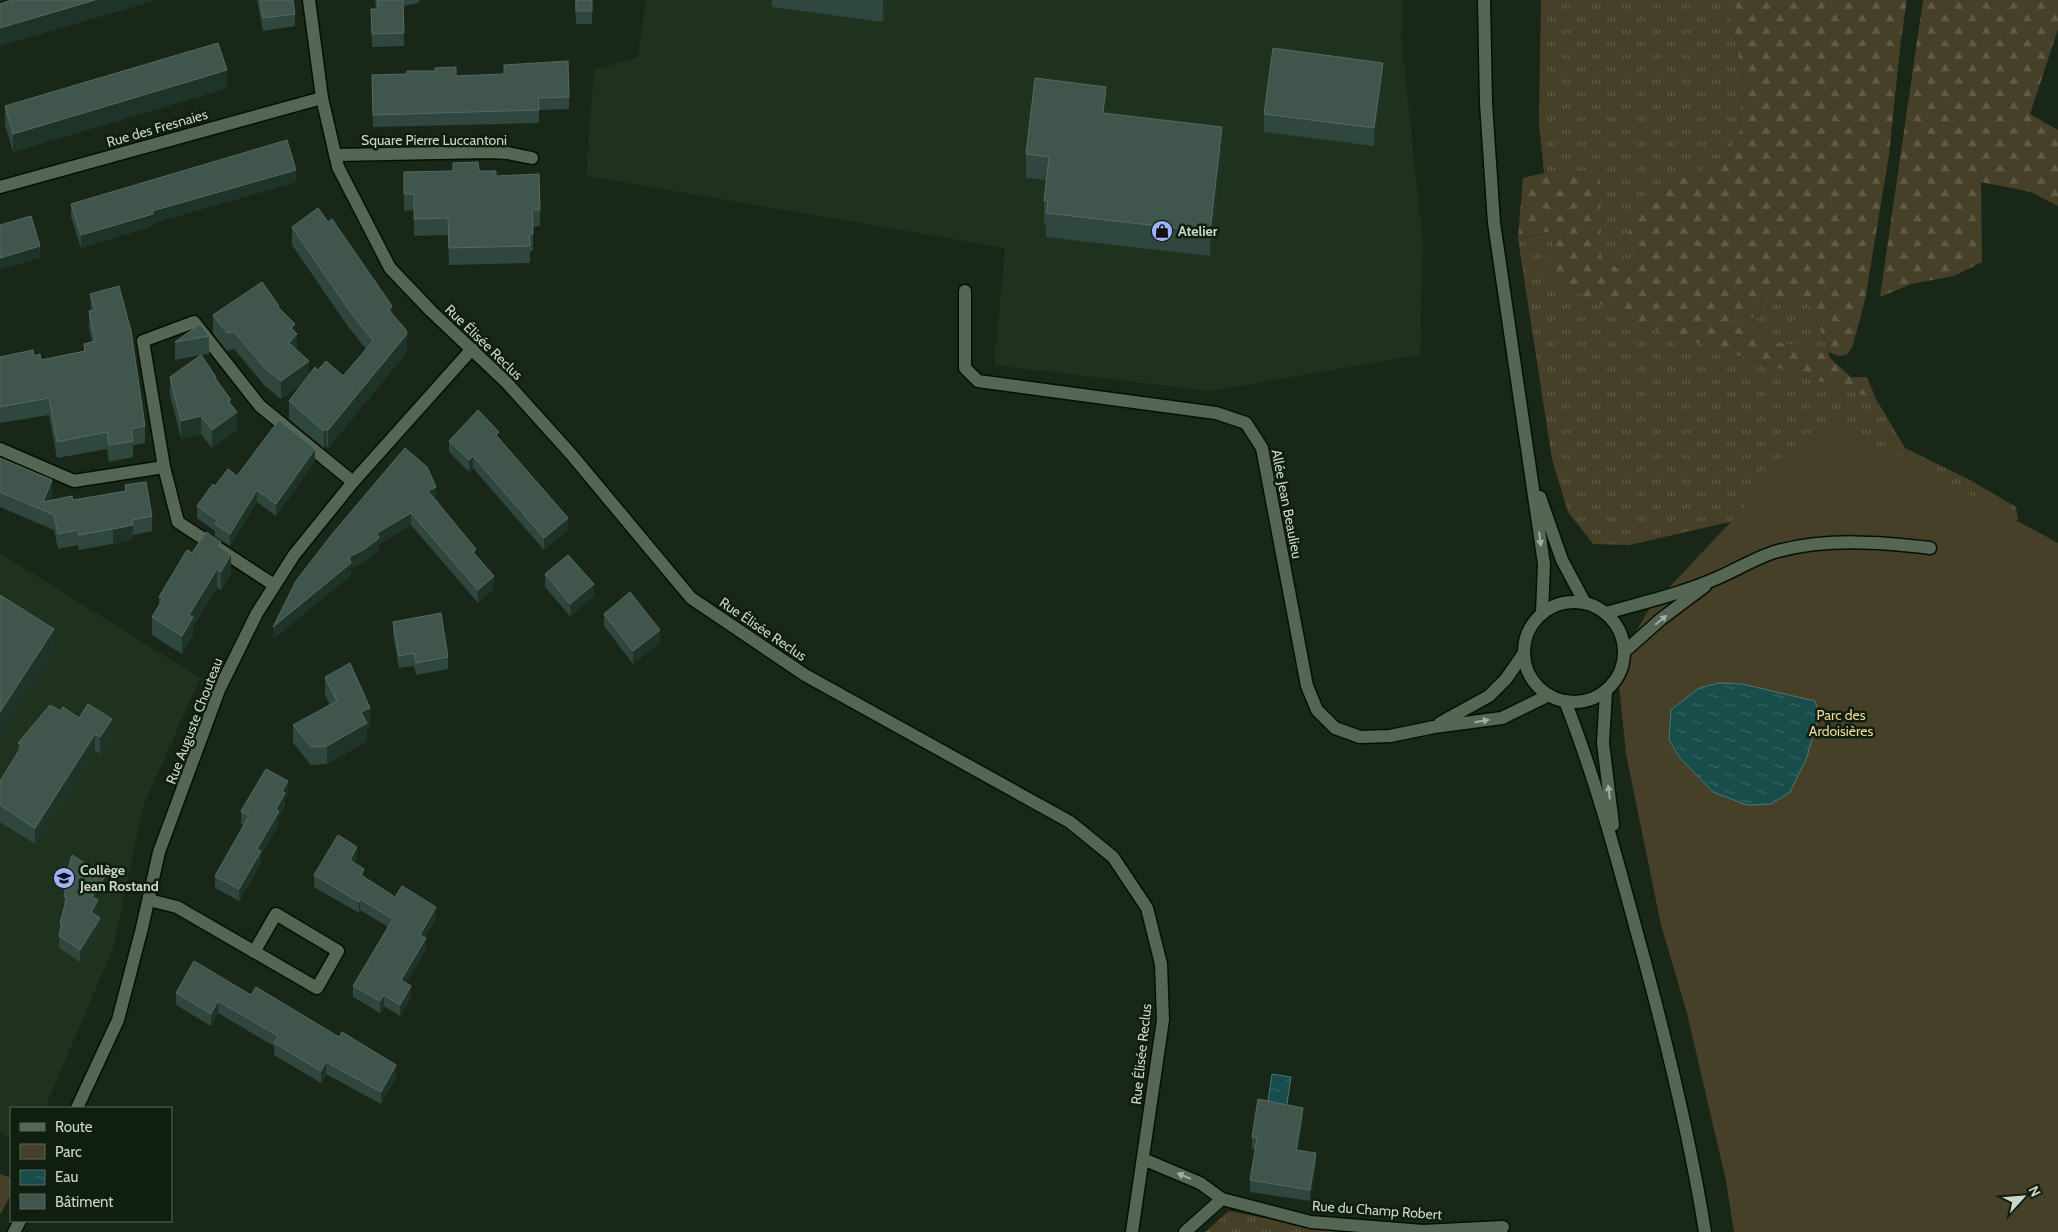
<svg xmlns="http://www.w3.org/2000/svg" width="2058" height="1232" viewBox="0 0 2058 1232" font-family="Cabin,sans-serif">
	<defs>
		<pattern id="grass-tufts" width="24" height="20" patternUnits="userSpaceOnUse" patternTransform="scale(1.25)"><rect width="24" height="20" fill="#474029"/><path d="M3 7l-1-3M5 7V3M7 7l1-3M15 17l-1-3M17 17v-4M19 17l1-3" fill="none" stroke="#605b47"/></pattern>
		<pattern id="forest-firs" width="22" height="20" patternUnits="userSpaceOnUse" patternTransform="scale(1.25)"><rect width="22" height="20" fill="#474029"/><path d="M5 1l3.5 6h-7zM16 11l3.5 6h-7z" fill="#605b47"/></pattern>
		<pattern id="water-ripples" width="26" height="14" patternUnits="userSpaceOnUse" patternTransform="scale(1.25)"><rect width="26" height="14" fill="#184d4c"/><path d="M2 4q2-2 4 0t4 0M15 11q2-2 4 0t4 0" fill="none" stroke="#386664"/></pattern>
	</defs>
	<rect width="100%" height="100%" fill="#192718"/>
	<g fill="#1e321e">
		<polygon points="646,0 1404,0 1401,35 1423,244 1420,355 1210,391 994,365 1005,248 586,176 594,70 638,57"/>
		<polygon points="0,553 200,678 143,807 113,949 45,1108 11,1108 11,1138 0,1133"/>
	</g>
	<g fill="url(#grass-tufts)">
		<polygon points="1541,0 1723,0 1723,4 1733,23 1742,78 1740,131 1730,151 1704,169 1680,178 1654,203 1643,207 1635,224 1623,238 1639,246 1633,273 1626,274 1600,257 1600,171 1544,173 1539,123"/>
		<polygon points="1558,230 1648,327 1876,399 1905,448 1970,480 2016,507 2018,520 1938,510 1769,513 1629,545 1593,544 1568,512 1552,459 1518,239"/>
		<polygon points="1808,302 1831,353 1781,343 1728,321 1754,317 1766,303"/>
		<polygon points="1229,1211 1300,1225 1360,1232 1205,1232"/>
	</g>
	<g fill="url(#forest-firs)">
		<polygon points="1723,0 1907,0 1901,39 1889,155 1865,300 1852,348 1846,355 1838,356 1831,353 1808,302 1766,303 1754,317 1729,321 1781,343 1828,352 1830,358 1851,377 1867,377 1876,399 1648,327 1544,277 1557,230 1518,239 1523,178 1544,173 1600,171 1601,257 1626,274 1633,273 1639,246 1623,238 1635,224 1643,206 1654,203 1680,178 1704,169 1730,151 1740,131 1742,78 1733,23 1723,4"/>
		<polygon points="1923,0 2058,0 2058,29 2030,114 2058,130 2058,206 2031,192 1981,182 1982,262 1954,276 1911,284 1880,297"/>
	</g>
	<g fill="#474029">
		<polygon points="1829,423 1852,439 1884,448 2058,543 2058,1232 1734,1232 1726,1181 1687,1013 1661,925 1626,754 1618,675 1632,638 1649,609 1785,464"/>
		<polygon points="0,1174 11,1178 11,1194 0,1215"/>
	</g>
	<g fill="url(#water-ripples)" stroke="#4e7672">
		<polygon points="1719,683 1742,684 1815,701 1819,714 1807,757 1790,792 1771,804 1747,805 1713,792 1680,758 1669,740 1671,710 1699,688"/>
		<polygon points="1272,1074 1291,1077 1286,1110 1267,1108"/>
	</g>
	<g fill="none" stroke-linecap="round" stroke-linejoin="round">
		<g stroke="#041004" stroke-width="15">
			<g id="minor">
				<polyline points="309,0 322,98 338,167 390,268 431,311 507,383 571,454 691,598 805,675 1070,822 1113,857 1147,908 1161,964 1163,1020 1132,1232"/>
				<polyline points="335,155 489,152 508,153 532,158"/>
				<polyline points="0,187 322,98"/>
				<polyline points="965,291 965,368 978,381 1216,413 1246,423 1262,448 1307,686 1317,710 1335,728 1360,737 1390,736 1434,727 1502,718 1549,695"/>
				<polyline points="0,449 74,481 164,467"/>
				<polyline points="274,585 178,522 164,467 143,341 194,322 260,406 353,482"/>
				<path d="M1606,613c36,-10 74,-19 109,-34 22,-9 41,-22 63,-28 50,-13 102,-9 152,-3"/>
				<polyline points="1624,652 1661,619 1705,586"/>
				<polyline points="1440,723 1489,696 1506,679 1524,653"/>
				<polyline points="149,900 177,907 317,988 338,951 276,914 254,952"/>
				<polyline points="77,1108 118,1020 142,928 159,852 219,690 257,613 294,555 353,482 472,349"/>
				<polyline points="1143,1159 1200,1183 1222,1199 1311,1222 1423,1231 1503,1227"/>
				<polyline points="14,1232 20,1221"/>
				<polyline points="1185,1232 1222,1199"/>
			</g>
		</g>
		<g stroke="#041004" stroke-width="15">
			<g id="secondary">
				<polyline points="1484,0 1486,103 1494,223 1544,564 1542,614"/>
				<polyline points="1540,497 1562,560 1585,603"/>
				<circle cx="1574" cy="652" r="50"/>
				<polyline points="1606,691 1603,743 1613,825"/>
				<path d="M1565,701c30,76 51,154 72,232 27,98 52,198 68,299"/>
			</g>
		</g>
		<use href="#minor" stroke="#556654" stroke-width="12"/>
		<use href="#secondary" stroke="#556654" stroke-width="12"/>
	</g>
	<g fill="#2f473e">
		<polygon points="257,0 293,0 295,14 295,26 263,31"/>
		<polygon points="375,0 419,0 419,3 403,6 404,46 372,47 371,9 376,9"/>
		<polygon points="575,0 592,0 592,24 576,24"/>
		<polygon points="772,0 886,0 883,22 772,7"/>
		<polygon points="407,74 456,76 569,97 569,109 539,110 539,123 373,127 372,87"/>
		<polygon points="1383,81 1374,146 1264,132 1264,114"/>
		<polygon points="227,88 13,152 5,125 5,106"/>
		<polygon points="1106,111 1106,114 1222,151 1210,256 1046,237 1046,225 1044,225 1044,201 1046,180 1026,178 1026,154"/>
		<polygon points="479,171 496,176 540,210 540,226 533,227 533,251 530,251 530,263 449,265 448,235 414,236 414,210 404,211 404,172"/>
		<polygon points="296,182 153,223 153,226 81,248 71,217 71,204"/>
		<polygon points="292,227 392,314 407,352 328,448 326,446 324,448 289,419 289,401 302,384 281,399 265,386 234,349 227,351 213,333 213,315 279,309 295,332 297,351 309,375 318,370 343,376 366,349 347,325 292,245"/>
		<polygon points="90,294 145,426 145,443 133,445 133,457 109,462 107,449 57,458 49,415 0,423 0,357 34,356 41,360 84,351 84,344 92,342 89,328 89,311 91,311"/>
		<polygon points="209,336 209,354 201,355 231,404 237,430 212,448 201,434 181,439 170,395 170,377 200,355 175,360 175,342"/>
		<polygon points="499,439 568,530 544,550 473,468 469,472 449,452 449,441"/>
		<polygon points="0,458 52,495 50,500 73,500 125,491 125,485 152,516 152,531 133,535 133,540 79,550 78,545 58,549 54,530 0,507"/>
		<polygon points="315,461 276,516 257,502 230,546 215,536 215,531 197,518 197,506 215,486 237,476"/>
		<polygon points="436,499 476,556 494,589 478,603 411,525 379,544 379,550 365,562 351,568 351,575 273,639 333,533"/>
		<polygon points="221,548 231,573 221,590 217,588 193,626 193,635 182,654 152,635 152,617 159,605 159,597 192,553"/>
		<polygon points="545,574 594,596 570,616 545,587"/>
		<polygon points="604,614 660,642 633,664 604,626"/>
		<polygon points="393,622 448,657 448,669 416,675 414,666 399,668 393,634"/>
		<polygon points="325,677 370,726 367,728 367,741 327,764 311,765 293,743 293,725 330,705 325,695"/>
		<polygon points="61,711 79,718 112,736 100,754 95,751 35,844 0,822 0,781 18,752 18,743"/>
		<polygon points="288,794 285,798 285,805 279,816 279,824 261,855 261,863 239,901 215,888 215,876 244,825 241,824 241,811"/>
		<polygon points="357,858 354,863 364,877 395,897 436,918 425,937 426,949 406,983 411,998 400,1016 384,1006 380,1013 353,997 353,986 388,927 360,910 359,913 314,887 314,875"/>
		<polygon points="65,881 105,888 98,900 98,912 96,915 100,930 80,962 59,948 60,923 64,907"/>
		<polygon points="176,993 251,995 396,1077 381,1104 326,1074 321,1083 274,1055 274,1046 218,1013 211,1026 176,1005"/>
		<polygon points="1303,1119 1298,1150 1316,1165 1310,1201 1250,1192 1250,1180 1256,1149 1252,1149 1252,1137"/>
	</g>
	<g fill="#1f3428">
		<polygon points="95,0 157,0 0,46 0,28"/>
		<polygon points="883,0 886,0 883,22"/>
		<polygon points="1383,63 1383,81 1374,146 1374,128"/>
		<polygon points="227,70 227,88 13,152 13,134"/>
		<polygon points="1106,87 1106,111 1103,137 1103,113"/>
		<polygon points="1222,127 1222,151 1210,256 1210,232"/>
		<polygon points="296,170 296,182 153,223 153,226 81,248 81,235 152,211"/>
		<polygon points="40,246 40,258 0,270 0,258"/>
		<polygon points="392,306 392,324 389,310"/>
		<polygon points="295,324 295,337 297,334 297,352 289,343 291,328"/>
		<polygon points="407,334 407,352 328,448 328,430"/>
		<polygon points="309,361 309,379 281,399 281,381"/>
		<polygon points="231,400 231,416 237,412 237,430 212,448 212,430 228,401"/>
		<polygon points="201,416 201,434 181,439 181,421"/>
		<polygon points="326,429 326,446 324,448 324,431"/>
		<polygon points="315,449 315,461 276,516 276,504"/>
		<polygon points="473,456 473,468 469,472 469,460"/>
		<polygon points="52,480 52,495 45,511 43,502"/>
		<polygon points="436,487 436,499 428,491"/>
		<polygon points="257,490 257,502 230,546 230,534"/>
		<polygon points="411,513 411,525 379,544 379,550 365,562 351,568 351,575 273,639 273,627 349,557 377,533"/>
		<polygon points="568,518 568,530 544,550 544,538"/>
		<polygon points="133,525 133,540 113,544 113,529"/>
		<polygon points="476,549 476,561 473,552"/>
		<polygon points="231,554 231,573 221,590 221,572"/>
		<polygon points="217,569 217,588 193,626 193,635 182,654 182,636 189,615"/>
		<polygon points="494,576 494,589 478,603 478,590"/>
		<polygon points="594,584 594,596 570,616 570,604"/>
		<polygon points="54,629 54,651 0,734 0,712"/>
		<polygon points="660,630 660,642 633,664 633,651"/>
		<polygon points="370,708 370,726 367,728 367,741 327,764 327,746 361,712"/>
		<polygon points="112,719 112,736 100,754 100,737"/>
		<polygon points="95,734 95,751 35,844 35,828"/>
		<polygon points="288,781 288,794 285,798 285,805 279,816 279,824 261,855 261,863 239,901 239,889 276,809 282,791"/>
		<polygon points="357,847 357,858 350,872 350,860"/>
		<polygon points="364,869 364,881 361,875"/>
		<polygon points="105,876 105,888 98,900 98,912 91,924 91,912 92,897"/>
		<polygon points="360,899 360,910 359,913 359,902"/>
		<polygon points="436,907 436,918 420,946 420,935"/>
		<polygon points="100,918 100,930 80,962 80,950"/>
		<polygon points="426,938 426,949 401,992 401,980"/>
		<polygon points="411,986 411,998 400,1016 400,1005"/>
		<polygon points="384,995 384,1006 380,1013 380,1001"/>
		<polygon points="218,1001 218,1013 211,1026 211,1014"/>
		<polygon points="326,1062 326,1074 321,1083 321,1071"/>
		<polygon points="396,1065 396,1077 381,1104 381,1092"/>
		<polygon points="1303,1108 1303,1119 1296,1161 1296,1150"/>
		<polygon points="1316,1153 1316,1165 1310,1201 1310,1190"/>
	</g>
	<g fill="#40564d" stroke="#556a61">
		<polygon points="12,0 95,0 0,28 0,4"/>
		<polygon points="260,0 293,0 295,14 263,18"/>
		<polygon points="377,0 403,0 404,33 372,34 371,9 378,9"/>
		<rect x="576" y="0" width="16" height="11"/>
		<polygon points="218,43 227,70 13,134 5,106"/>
		<polygon points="1273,48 1383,63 1374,128 1264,114"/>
		<polygon points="568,61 569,97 538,98 539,110 373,115 372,75 407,74 407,71 435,71 435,68 456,67 456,76 504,74 504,65"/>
		<polygon points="1035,78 1106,87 1103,113 1222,127 1210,232 1046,213 1048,201 1044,201 1049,157 1026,154"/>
		<polygon points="287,140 296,170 152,211 153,214 81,235 71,204"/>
		<polygon points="478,162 479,171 496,171 496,176 539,174 540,210 532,210 533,234 529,235 530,246 449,248 448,218 414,219 414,194 404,194 404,172 453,171 453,163"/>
		<polygon points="318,208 328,222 332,219 392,306 389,310 406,330 407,334 328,430 326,429 324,431 289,401 315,367 318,370 326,361 343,376 373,341 347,307 292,227"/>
		<polygon points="31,216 40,246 0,258 0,225"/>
		<polygon points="262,282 279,306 278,307 295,324 291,328 297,334 289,343 309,361 281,381 265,368 234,332 227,333 213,315"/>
		<polygon points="119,286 131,331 145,426 131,429 133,441 109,445 107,432 57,442 49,398 0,407 0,357 33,350 34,356 40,354 41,360 85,351 84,344 95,341 89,311 95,310 90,294"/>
		<polygon points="200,324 209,336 175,342"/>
		<polygon points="201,355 216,377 215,378 231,400 228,401 237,412 212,430 201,416 181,421 170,377"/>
		<polygon points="478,410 499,432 496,435 568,518 544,538 473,456 469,460 449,441"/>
		<polygon points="279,420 315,449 276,504 257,490 230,534 215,524 217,520 197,506 213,484 215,486 228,469 237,476"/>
		<polygon points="405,448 427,467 436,487 428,491 476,549 473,552 494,576 478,590 411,513 377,533 379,538 365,549 349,557 351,563 273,627 296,581 333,533"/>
		<polygon points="0,458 52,480 43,502 72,496 73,500 126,491 125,485 146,482 152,516 132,520 133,525 113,529 79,535 78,530 58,534 54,515 0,492"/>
		<polygon points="206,532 221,542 218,546 231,554 221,572 217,569 189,615 193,617 182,636 152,617 163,599 159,597 187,550 192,553"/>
		<polygon points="568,555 594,584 570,604 545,574"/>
		<polygon points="630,592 660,630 633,651 604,614"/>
		<polygon points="0,595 54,629 0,712"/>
		<polygon points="441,613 448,657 416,663 414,653 399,656 393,622"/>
		<polygon points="350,663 370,708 361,712 367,723 327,746 311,747 293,725 337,701 325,677"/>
		<polygon points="88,704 112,719 100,737 95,734 35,828 0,805 0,781 22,746 18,743 50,705 61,711 63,707 79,718"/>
		<polygon points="266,769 288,781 282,791 285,793 276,809 279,811 257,849 261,851 239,889 215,876 249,816 241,811"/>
		<polygon points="338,835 357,847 350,860 364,869 361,875 395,897 402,886 436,907 420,935 426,938 401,980 411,986 400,1005 384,995 380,1001 353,986 393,919 360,899 359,902 314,875"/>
		<polygon points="72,855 105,876 92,897 98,900 91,912 100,918 80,950 59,936 62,924 60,923 67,897 64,896 68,882 65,881"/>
		<polygon points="194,961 251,995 256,987 339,1037 342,1032 396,1065 381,1092 326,1062 321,1071 274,1043 278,1036 218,1001 211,1014 176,993"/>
		<polygon points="1258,1099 1303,1108 1296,1150 1316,1153 1310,1190 1250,1180 1257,1138 1252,1137"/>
	</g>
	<defs><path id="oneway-solid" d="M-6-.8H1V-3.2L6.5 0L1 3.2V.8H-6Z" transform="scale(1.25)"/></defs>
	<g fill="#a2aea1">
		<use href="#oneway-solid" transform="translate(1540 539) rotate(83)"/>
		<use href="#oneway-solid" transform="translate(1661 620) rotate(-39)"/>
		<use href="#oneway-solid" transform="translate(1482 721) rotate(-10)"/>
		<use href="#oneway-solid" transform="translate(1609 792) rotate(-97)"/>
		<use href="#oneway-solid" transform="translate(1184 1176) rotate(-157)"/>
	</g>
	<defs>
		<g id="shop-disc" transform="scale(1.125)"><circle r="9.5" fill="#9bb4fd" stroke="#101e0f"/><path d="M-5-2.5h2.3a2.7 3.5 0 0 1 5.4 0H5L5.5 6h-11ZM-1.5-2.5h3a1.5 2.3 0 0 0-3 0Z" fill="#111"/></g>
		<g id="school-disc" transform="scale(1.125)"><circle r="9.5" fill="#9bb4fd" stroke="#101e0f"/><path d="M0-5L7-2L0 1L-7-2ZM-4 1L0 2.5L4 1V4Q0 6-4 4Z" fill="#111"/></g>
	</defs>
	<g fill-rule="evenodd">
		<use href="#shop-disc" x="1162" y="231"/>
		<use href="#school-disc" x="64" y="878"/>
	</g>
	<g text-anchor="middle" stroke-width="5" stroke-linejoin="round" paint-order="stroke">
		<g font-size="14" fill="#cbd5cb" stroke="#101e0f">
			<text transform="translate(157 128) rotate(-16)" y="5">Rue des Fresnaies</text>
			<text x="434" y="145">Square Pierre Luccantoni</text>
			<text transform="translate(484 342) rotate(44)" y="5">Rue Élisée Reclus</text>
			<text transform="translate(1287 504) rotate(79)" y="5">Allée Jean Beaulieu</text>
			<text transform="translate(763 629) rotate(34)" y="5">Rue Élisée Reclus</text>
			<text transform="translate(194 721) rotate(-69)" y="5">Rue Auguste Chouteau</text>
			<text transform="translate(1141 1054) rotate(-84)" y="5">Rue Élisée Reclus</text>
			<text transform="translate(1377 1210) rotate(4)" y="5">Rue du Champ Robert</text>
		</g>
		<g font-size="14" font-weight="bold" fill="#cbd5cb" stroke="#101e0f" text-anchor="start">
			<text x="1178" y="236">Atelier</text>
			<text x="80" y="875">Collège<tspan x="80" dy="16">Jean Rostand</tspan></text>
		</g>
		<g font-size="14" fill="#ead797" stroke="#101e0f">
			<text x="1841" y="720">Parc des<tspan x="1841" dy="16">Ardoisières</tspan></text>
		</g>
	</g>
	<rect x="10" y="1107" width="162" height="115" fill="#101e0f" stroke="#5b675a"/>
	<rect x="20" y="1123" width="25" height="8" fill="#556654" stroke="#5b675a"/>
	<text x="55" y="1132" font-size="15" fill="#cbd5cb">Route</text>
	<rect x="20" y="1144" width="25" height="15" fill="#474029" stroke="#5b675a"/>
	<text x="55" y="1157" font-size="15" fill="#cbd5cb">Parc</text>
	<rect x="20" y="1170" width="25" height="15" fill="url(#water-ripples)" stroke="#5b675a"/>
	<text x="55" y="1182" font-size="15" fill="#cbd5cb">Eau</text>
	<rect x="20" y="1194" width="25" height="15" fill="#40564d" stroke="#5b675a"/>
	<text x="55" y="1207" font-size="15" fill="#cbd5cb">Bâtiment</text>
	<g transform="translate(2023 1197) rotate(64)" stroke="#101e0f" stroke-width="4" paint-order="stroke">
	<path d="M0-4L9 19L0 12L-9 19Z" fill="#cbd5cb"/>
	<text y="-8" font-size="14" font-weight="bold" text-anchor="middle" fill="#cbd5cb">N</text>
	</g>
</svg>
